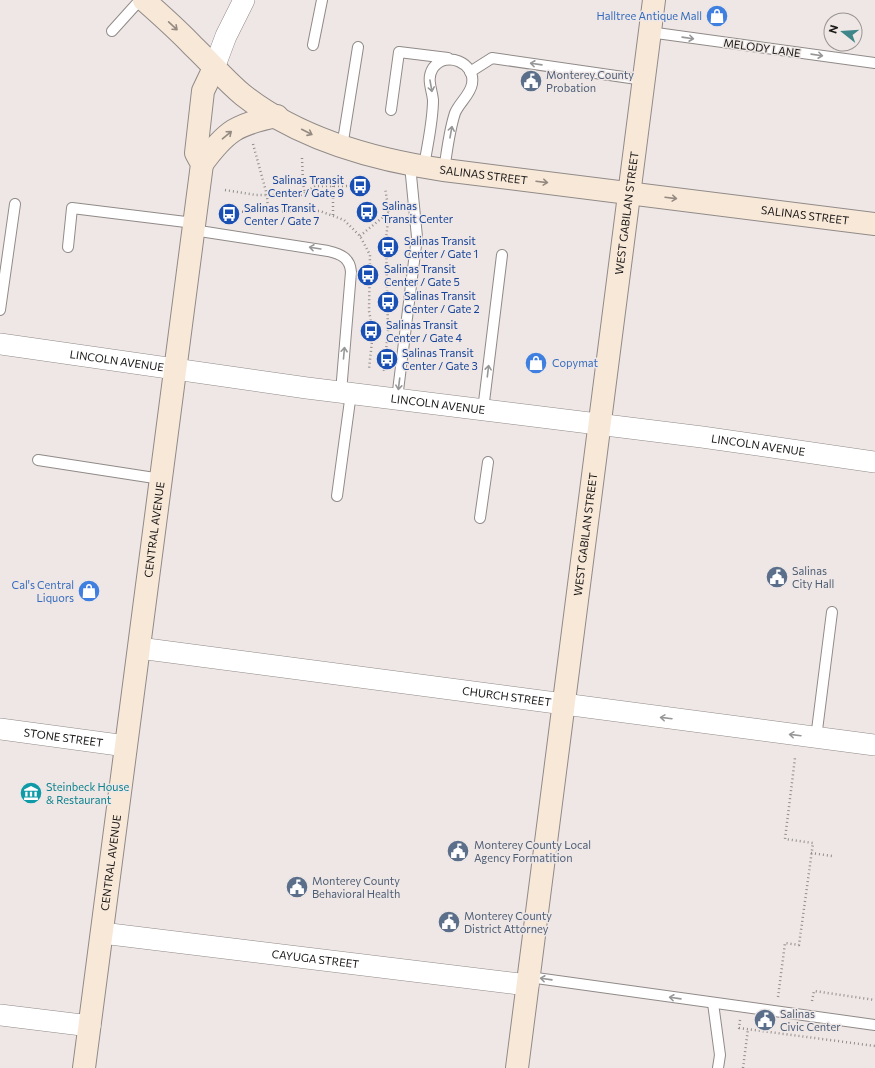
<svg xmlns="http://www.w3.org/2000/svg" width="875" height="1068" viewBox="0 0 875 1068" font-family="Commissioner,sans-serif">
	<rect width="100%" height="100%" fill="#eee7e5"/>
	<g fill="none" stroke-linecap="round" stroke-linejoin="round">
		<g stroke="#908a88" stroke-width="12">
			<g id="lane">
				<polyline points="112,31 140,0"/>
				<polyline points="649,32 875,63"/>
				<polyline points="313,45 322,0"/>
				<polyline points="470,72 492,58 644,80"/>
				<polyline points="391,110 399,52 448,58"/>
				<polyline points="342,147 358,47"/>
				<path d="M424,167c3,-21 9,-45 9,-67 -1,-11 -7,-21 0,-32 13,-18 43,-5 39,16 -2,11 -13,19 -17,29 -6,18 -8,39 -11,57"/>
				<path d="M193,230l135,21c13,3 22,7 23,21l-10,120"/>
				<polyline points="68,247 72,208 194,223"/>
				<polyline points="0,310 15,204"/>
				<polyline points="397,399 417,237 410,165"/>
				<polyline points="483,410 502,255"/>
				<polyline points="38,460 161,479"/>
				<polyline points="337,496 351,393"/>
				<polyline points="480,518 488,462"/>
				<polyline points="816,738 832,612"/>
				<polyline points="529,977 875,1025"/>
				<polyline points="713,1003 720,1055 718,1068"/>
			</g>
		</g>
		<g stroke="#908a88" stroke-width="22">
			<g id="street">
				<polyline points="214,68 226,36 244,0"/>
				<path id="s1" d="M0,344l307,44 395,49 173,25"/>
				<path id="s2" d="M139,648l736,97"/>
				<path id="s3" d="M0,729l126,17"/>
				<path id="s4" d="M102,933l426,52"/>
				<polyline points="0,1015 90,1026"/>
			</g>
		</g>
		<g stroke="#908a88" stroke-width="24">
			<g id="secondary">
				<path id="s5" d="M144,0c17,15 34,30 49,46 17,16 32,34 50,49 56,44 132,65 201,75l431,54"/>
				<path d="M202,164c24,-33 35,-40 75,-48"/>
				<path id="s6" d="M84,1068l118,-904 -6,-11 7,-62 11,-23"/>
				<path id="s7" d="M517,1068l137,-1068"/>
			</g>
		</g>
		<g stroke="#928d8c" stroke-width="2.5" stroke-dasharray="1 3" stroke-linecap="butt">
			<polyline points="253,144 267,195 268,211"/>
			<polyline points="302,158 303,183 305,194"/>
			<polyline points="333,186 333,216"/>
			<polyline points="225,190 256,195 301,195 315,186 354,186 360,181"/>
			<polyline points="222,212 320,211 344,220 360,236 370,255 369,311 373,332 369,369"/>
			<polyline points="360,236 389,212"/>
			<polyline points="384,371 388,331 386,239 389,212 385,188"/>
			<polyline points="811,853 832,856"/>
			<polyline points="778,997 785,943 799,945 813,843 785,839 795,758"/>
			<polyline points="812,1001 814,991 875,1000"/>
			<polyline points="740,1020 739,1028 875,1046"/>
			<polyline points="743,1068 748,1029"/>
		</g>
		<use href="#lane" stroke="#fff" stroke-width="10"/>
		<use href="#street" stroke="#fff" stroke-width="21"/>
		<use href="#secondary" stroke="#f8e8d8" stroke-width="22"/>
	</g>
	<defs><path id="oneway-shaft" d="M-6 0H5M1.5-3L5.5 0L1.5 3" fill="none" stroke-width="1.6" stroke-linecap="round" stroke-linejoin="round"/></defs>
	<g stroke="#948a81">
		<use href="#oneway-shaft" transform="translate(173 26) rotate(43)"/>
		<use href="#oneway-shaft" transform="translate(307 132) rotate(27)"/>
		<use href="#oneway-shaft" transform="translate(227 135) rotate(-40)"/>
		<use href="#oneway-shaft" transform="translate(542 182) rotate(7)"/>
		<use href="#oneway-shaft" transform="translate(671 198) rotate(7)"/>
	</g>
	<g stroke="#989797">
		<use href="#oneway-shaft" transform="translate(688 38) rotate(8)"/>
		<use href="#oneway-shaft" transform="translate(817 55) rotate(8)"/>
		<use href="#oneway-shaft" transform="translate(536 64) rotate(-172)"/>
		<use href="#oneway-shaft" transform="translate(431 86) rotate(80)"/>
		<use href="#oneway-shaft" transform="translate(451 132) rotate(-80)"/>
		<use href="#oneway-shaft" transform="translate(315 248) rotate(-171)"/>
		<use href="#oneway-shaft" transform="translate(344 353) rotate(-85)"/>
		<use href="#oneway-shaft" transform="translate(488 371) rotate(-83)"/>
		<use href="#oneway-shaft" transform="translate(399 384) rotate(97)"/>
		<use href="#oneway-shaft" transform="translate(666 718) rotate(-173)"/>
		<use href="#oneway-shaft" transform="translate(795 735) rotate(-173)"/>
		<use href="#oneway-shaft" transform="translate(546 979) rotate(-172)"/>
		<use href="#oneway-shaft" transform="translate(675 998) rotate(-172)"/>
	</g>
	<defs>
		<g id="shop-disc" transform="scale(1.15)"><circle r="9.5" fill="#3f7fe0" stroke="#eee7e5"/><path d="M-5-2.5h2.3a2.7 3.5 0 0 1 5.4 0H5L5.5 6h-11ZM-1.5-2.5h3a1.5 2.3 0 0 0-3 0Z" fill="#fff"/></g>
		<g id="civic-disc" transform="scale(1.15)"><circle r="9.5" fill="#5c6f8a" stroke="#eee7e5"/><path d="M-.6-6.5H3V-4.5H.6V-3L4-1V1h2V6H-6V1h2V-1L-.6-3ZM-1.2 2.5V6h2.4V2.5Z" fill="#fff"/></g>
		<g id="bus-disc" transform="scale(1.15)"><circle r="9.5" fill="#1a4fb4" stroke="#eee7e5"/><path d="M-5-6H5V4H4V6H2V4H-2V6H-4V4H-5ZM-3.5-4V0h7V-4ZM-3.5 1.2v1.5H-2V1.2ZM2 1.2v1.5H3.5V1.2Z" fill="#fff"/></g>
		<g id="museum-disc" transform="scale(1.15)"><circle r="9.5" fill="#0f9aa8" stroke="#eee7e5"/><path d="M0-6L6-3V-2H-6V-3ZM-5-1h2V3h-2ZM-1-1h2V3h-2ZM3-1h2V3H3ZM-6 4H6V6H-6Z" fill="#fff"/></g>
	</defs>
	<g fill-rule="evenodd">
		<use href="#shop-disc" x="717" y="16"/>
		<use href="#civic-disc" x="531" y="81"/>
		<use href="#bus-disc" x="360" y="186"/>
		<use href="#bus-disc" x="367" y="212"/>
		<use href="#bus-disc" x="229" y="214"/>
		<use href="#bus-disc" x="388" y="247"/>
		<use href="#bus-disc" x="368" y="275"/>
		<use href="#bus-disc" x="388" y="302"/>
		<use href="#bus-disc" x="371" y="331"/>
		<use href="#bus-disc" x="387" y="359"/>
		<use href="#shop-disc" x="536" y="363"/>
		<use href="#civic-disc" x="777" y="577"/>
		<use href="#shop-disc" x="89" y="591"/>
		<use href="#museum-disc" x="31" y="793"/>
		<use href="#civic-disc" x="458" y="851"/>
		<use href="#civic-disc" x="297" y="887"/>
		<use href="#civic-disc" x="449" y="922"/>
		<use href="#civic-disc" x="765" y="1020"/>
	</g>
	<g text-anchor="middle" stroke-width="3" stroke-linejoin="round" paint-order="stroke">
		<g font-size="11" fill="#366cbe" stroke="#eee7e5" text-anchor="end">
			<text x="702" y="20">Halltree Antique Mall</text>
			<text x="552" y="367" text-anchor="start">Copymat</text>
			<text x="74" y="589">Cal's Central<tspan x="74" dy="13">Liquors</tspan></text>
		</g>
		<g font-size="11" fill="#1a1817" stroke="#eee7e5">
			<text transform="translate(762 48) rotate(8)" y="4">MELODY LANE</text>
			<text dy="4" stroke="none"><textPath href="#s5" startOffset="394">SALINAS STREET</textPath></text>
			<text dy="4" stroke="none"><textPath href="#s7" startOffset="862">WEST GABILAN STREET</textPath></text>
			<text dy="4" stroke="none"><textPath href="#s5" startOffset="718">SALINAS STREET</textPath></text>
			<text dy="4" stroke="none"><textPath href="#s1" startOffset="118">LINCOLN AVENUE</textPath></text>
			<text dy="4" stroke="none"><textPath href="#s1" startOffset="442">LINCOLN AVENUE</textPath></text>
			<text dy="4" stroke="none"><textPath href="#s1" startOffset="765">LINCOLN AVENUE</textPath></text>
			<text dy="4" stroke="none"><textPath href="#s6" startOffset="543">CENTRAL AVENUE</textPath></text>
			<text dy="4" stroke="none"><textPath href="#s7" startOffset="538">WEST GABILAN STREET</textPath></text>
			<text dy="4" stroke="none"><textPath href="#s2" startOffset="371">CHURCH STREET</textPath></text>
			<text dy="4" stroke="none"><textPath href="#s3" startOffset="64">STONE STREET</textPath></text>
			<text dy="4" stroke="none"><textPath href="#s6" startOffset="207">CENTRAL AVENUE</textPath></text>
			<text dy="4" stroke="none"><textPath href="#s4" startOffset="215">CAYUGA STREET</textPath></text>
		</g>
		<g font-size="11" fill="#4e5e75" stroke="#eee7e5" text-anchor="start">
			<text x="546" y="79">Monterey County<tspan x="546" dy="13">Probation</tspan></text>
			<text x="792" y="575">Salinas<tspan x="792" dy="13">City Hall</tspan></text>
			<text x="474" y="849">Monterey County Local<tspan x="474" dy="13">Agency Formatition</tspan></text>
			<text x="312" y="885">Monterey County<tspan x="312" dy="13">Behavioral Health</tspan></text>
			<text x="464" y="920">Monterey County<tspan x="464" dy="13">District Attorney</tspan></text>
			<text x="780" y="1018">Salinas<tspan x="780" dy="13">Civic Center</tspan></text>
		</g>
		<g font-size="11" fill="#164399" stroke="#eee7e5" text-anchor="start">
			<text x="344" y="184" text-anchor="end">Salinas Transit<tspan x="344" dy="13">Center / Gate 9</tspan></text>
			<text x="382" y="210">Salinas<tspan x="382" dy="13">Transit Center</tspan></text>
			<text x="244" y="212">Salinas Transit<tspan x="244" dy="13">Center / Gate 7</tspan></text>
			<text x="404" y="245">Salinas Transit<tspan x="404" dy="13">Center / Gate 1</tspan></text>
			<text x="384" y="273">Salinas Transit<tspan x="384" dy="13">Center / Gate 5</tspan></text>
			<text x="404" y="300">Salinas Transit<tspan x="404" dy="13">Center / Gate 2</tspan></text>
			<text x="386" y="329">Salinas Transit<tspan x="386" dy="13">Center / Gate 4</tspan></text>
			<text x="402" y="357">Salinas Transit<tspan x="402" dy="13">Center / Gate 3</tspan></text>
		</g>
		<g font-size="11" fill="#0d838f" stroke="#eee7e5" text-anchor="start">
			<text x="46" y="791">Steinbeck House<tspan x="46" dy="13">&amp; Restaurant</tspan></text>
		</g>
	</g>
	<g transform="translate(843 32) rotate(287)"><circle r="19" fill="#eee7e5" stroke="#999493"/>
	<path d="M0-3L7 15L0 10L-7 15Z" fill="#3e868a"/>
	<text y="-6" font-size="11" font-weight="bold" text-anchor="middle" fill="#1a1817">N</text>
	</g>
</svg>
